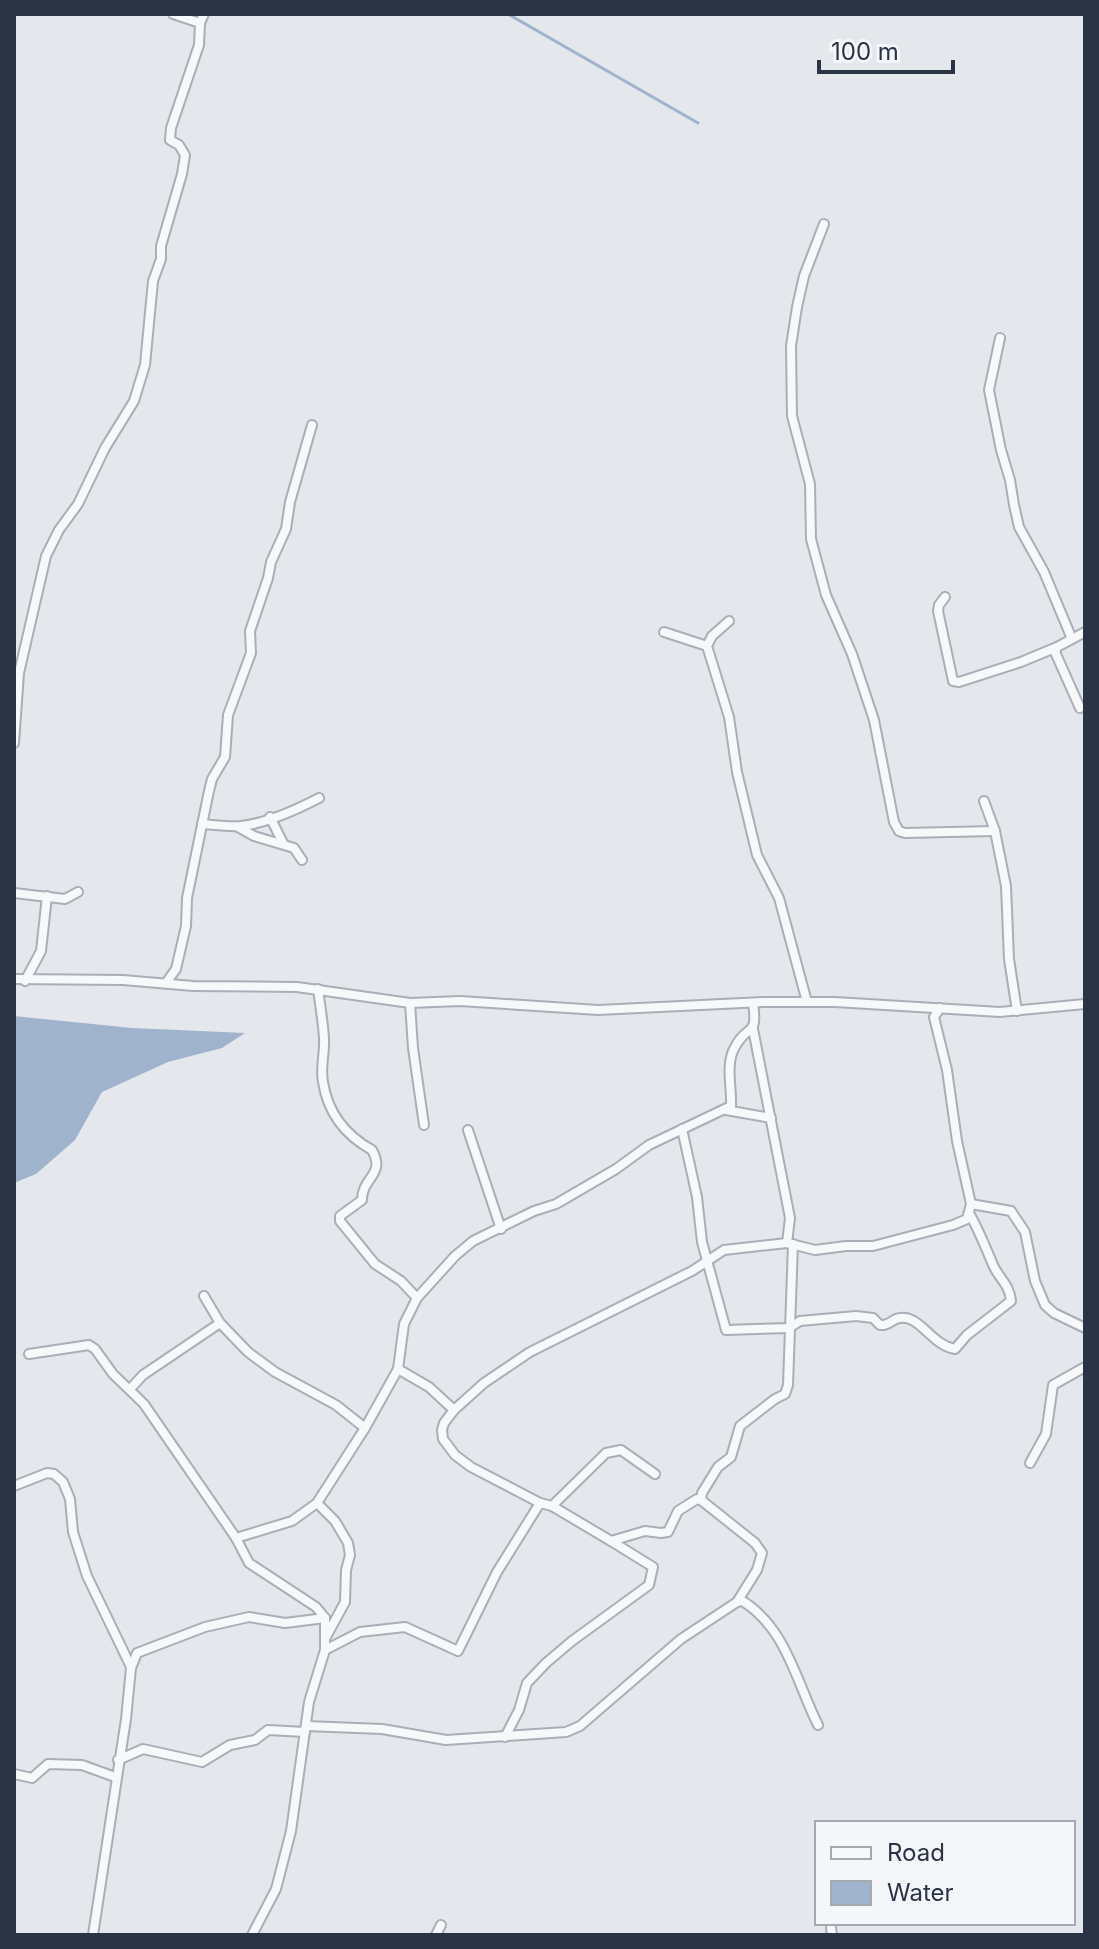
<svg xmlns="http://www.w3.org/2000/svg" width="1099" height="1949" viewBox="0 0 1099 1949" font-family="Inter,sans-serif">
	<rect width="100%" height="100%" fill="#e4e7ec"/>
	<polygon fill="#9fb4cc" points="14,1016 132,1028 245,1033 222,1048 168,1062 102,1092 75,1140 36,1174 14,1183"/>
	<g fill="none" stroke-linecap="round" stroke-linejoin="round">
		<polyline stroke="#9fb4cc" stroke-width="3" points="508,14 698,123"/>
		<g stroke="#a9aeb7" stroke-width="12">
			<g id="minor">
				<polyline points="173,14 200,23"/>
				<polyline points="824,224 804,276 797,307 791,346 792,416 810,484 811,539 826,595 852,654 874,720 894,822 899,831 905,833 995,831"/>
				<polyline points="1000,338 989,390 1001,450 1010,480 1014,505 1019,527 1044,572 1072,639"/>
				<polyline points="945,597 939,605 938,611 953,681 959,682 1021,662 1057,647"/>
				<polyline points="664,632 707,646 729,717 737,772 757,855 779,898 807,1002"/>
				<polyline points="707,646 712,636 729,621"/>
				<polyline points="1080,708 1055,652 1057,647 1085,632"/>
				<polyline points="14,743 19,673 46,556 59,530 78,504 105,448 134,401 145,365 153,281 161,259 161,246 182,174 185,155 179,145 170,140 171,128 199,45 200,23 204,14"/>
				<polyline points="984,801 995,831 1006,886 1009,959 1017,1011"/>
				<polyline points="270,817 283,843"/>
				<path d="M202,824c13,1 26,3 39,2 26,-3 55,-16 78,-28"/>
				<polyline points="238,827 254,836 294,848 302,860"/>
				<polyline points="14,893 65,899 78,892"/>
				<polyline points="14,979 123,980 193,986 297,987 410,1003 460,1001 598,1010 763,1002 835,1002 1000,1012 1085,1004"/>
				<polyline points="25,981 41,951 47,896"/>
				<polyline points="166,983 176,969 186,926 187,898 209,791 212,779 225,757 228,715 251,653 250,631 268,578 271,562 286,529 290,502 312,425"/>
				<path d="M318,989c2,16 5,33 6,49 1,15 -4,30 -1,44 5,32 22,53 49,68 14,25 -10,27 -10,50l-22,16v5l35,43 26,17 16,17"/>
				<polyline points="410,1003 413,1048 424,1125"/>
				<polyline points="753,1029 790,1218 787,1243"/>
				<polyline points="726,1110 771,1118"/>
				<path d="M682,1129l15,68 5,45 24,88 63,-2 11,-7 56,-5 17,2 7,7h4c5,-1 8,-4 12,-6 23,-8 34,26 59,30l12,-14 44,-34c-1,-15 -11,-22 -17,-34 -8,-18 -15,-37 -25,-54"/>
				<polyline points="468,1130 501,1229"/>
				<polyline points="971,1204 1011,1211 1025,1232 1035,1281 1045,1305 1054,1313 1085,1328"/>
				<polyline points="204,1296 220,1323 248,1352 275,1372 336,1405 365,1428"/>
				<polyline points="29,1354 89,1345 95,1349 113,1374 144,1404 236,1538 249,1563 316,1607 325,1618 325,1650 309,1702 291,1831 276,1889 252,1935"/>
				<polyline points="398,1369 429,1387 454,1410"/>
				<polyline points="130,1389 143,1375 220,1323"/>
				<polyline points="1030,1463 1046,1434 1053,1385 1085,1367"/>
				<polyline points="14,1486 47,1473 54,1474 63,1482 70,1499 73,1532 87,1576 131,1667"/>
				<polyline points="701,1500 697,1499 678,1511 668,1532 661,1533 645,1531 611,1541 552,1506 540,1503 471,1467 455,1455 443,1439 442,1430 444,1423 454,1410 484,1383 530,1352 692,1271 724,1250 787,1243 815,1250 846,1246 873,1246 953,1225 967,1219 971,1204 957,1141 947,1070 934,1017 940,1008"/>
				<polyline points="701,1500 702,1493 718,1467 731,1457 740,1426 775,1399 785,1394 788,1385 793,1244"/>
				<polyline points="317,1503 335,1521 348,1543 350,1555 346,1570 345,1602 326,1637"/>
				<polyline points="552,1506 606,1453 621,1450 655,1474"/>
				<path d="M236,1538l56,-17 25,-18 48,-75 33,-59 6,-45 13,-26 38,-42 18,-15 61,-30 22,-7 60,-35 33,-24 82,-39c1,-19 -6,-42 4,-59 13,-25 23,-8 18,-44"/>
				<path d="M738,1602l3,-2c45,27 55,81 77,125"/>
				<polyline points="325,1650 360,1632 405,1627 458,1651 497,1572 540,1503"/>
				<polyline points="306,1726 382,1729 446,1740 566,1732 580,1726 681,1639 737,1602 757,1570 762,1553 755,1543 701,1500"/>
				<polyline points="505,1737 519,1710 527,1683 546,1663 572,1641 649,1585 653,1567 611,1541"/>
				<polyline points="118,1760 143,1749 202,1762 230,1745 255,1740 268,1730 305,1732"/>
				<polyline points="14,1774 32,1778 48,1764 82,1765 115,1777"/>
				<polyline points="831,1928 832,1935"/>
				<polyline points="93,1935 126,1719 131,1668 137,1653 205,1627 249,1617 285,1623 325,1618"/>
				<polyline points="436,1935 441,1925"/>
			</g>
		</g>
		<use href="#minor" stroke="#f7f8fa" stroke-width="8"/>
	</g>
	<rect width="1099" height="1949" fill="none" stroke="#2b3445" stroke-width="32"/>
	<rect x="815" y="1821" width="260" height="104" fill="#f4f6f9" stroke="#a4a8b1" stroke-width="2"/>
	<rect x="831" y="1847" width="40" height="12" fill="#f7f8fa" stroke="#a4a8b1" stroke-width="2"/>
	<text x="887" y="1861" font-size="24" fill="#2b3445">Road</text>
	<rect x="831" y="1881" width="40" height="24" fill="#9fb4cc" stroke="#a4a8b1" stroke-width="2"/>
	<text x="887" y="1901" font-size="24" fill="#2b3445">Water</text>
	<path d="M819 60v12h134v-12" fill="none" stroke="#2b3445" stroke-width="4"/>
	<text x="831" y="60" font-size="24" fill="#2b3445" stroke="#f4f6f9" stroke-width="6" paint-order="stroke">100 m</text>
</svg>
